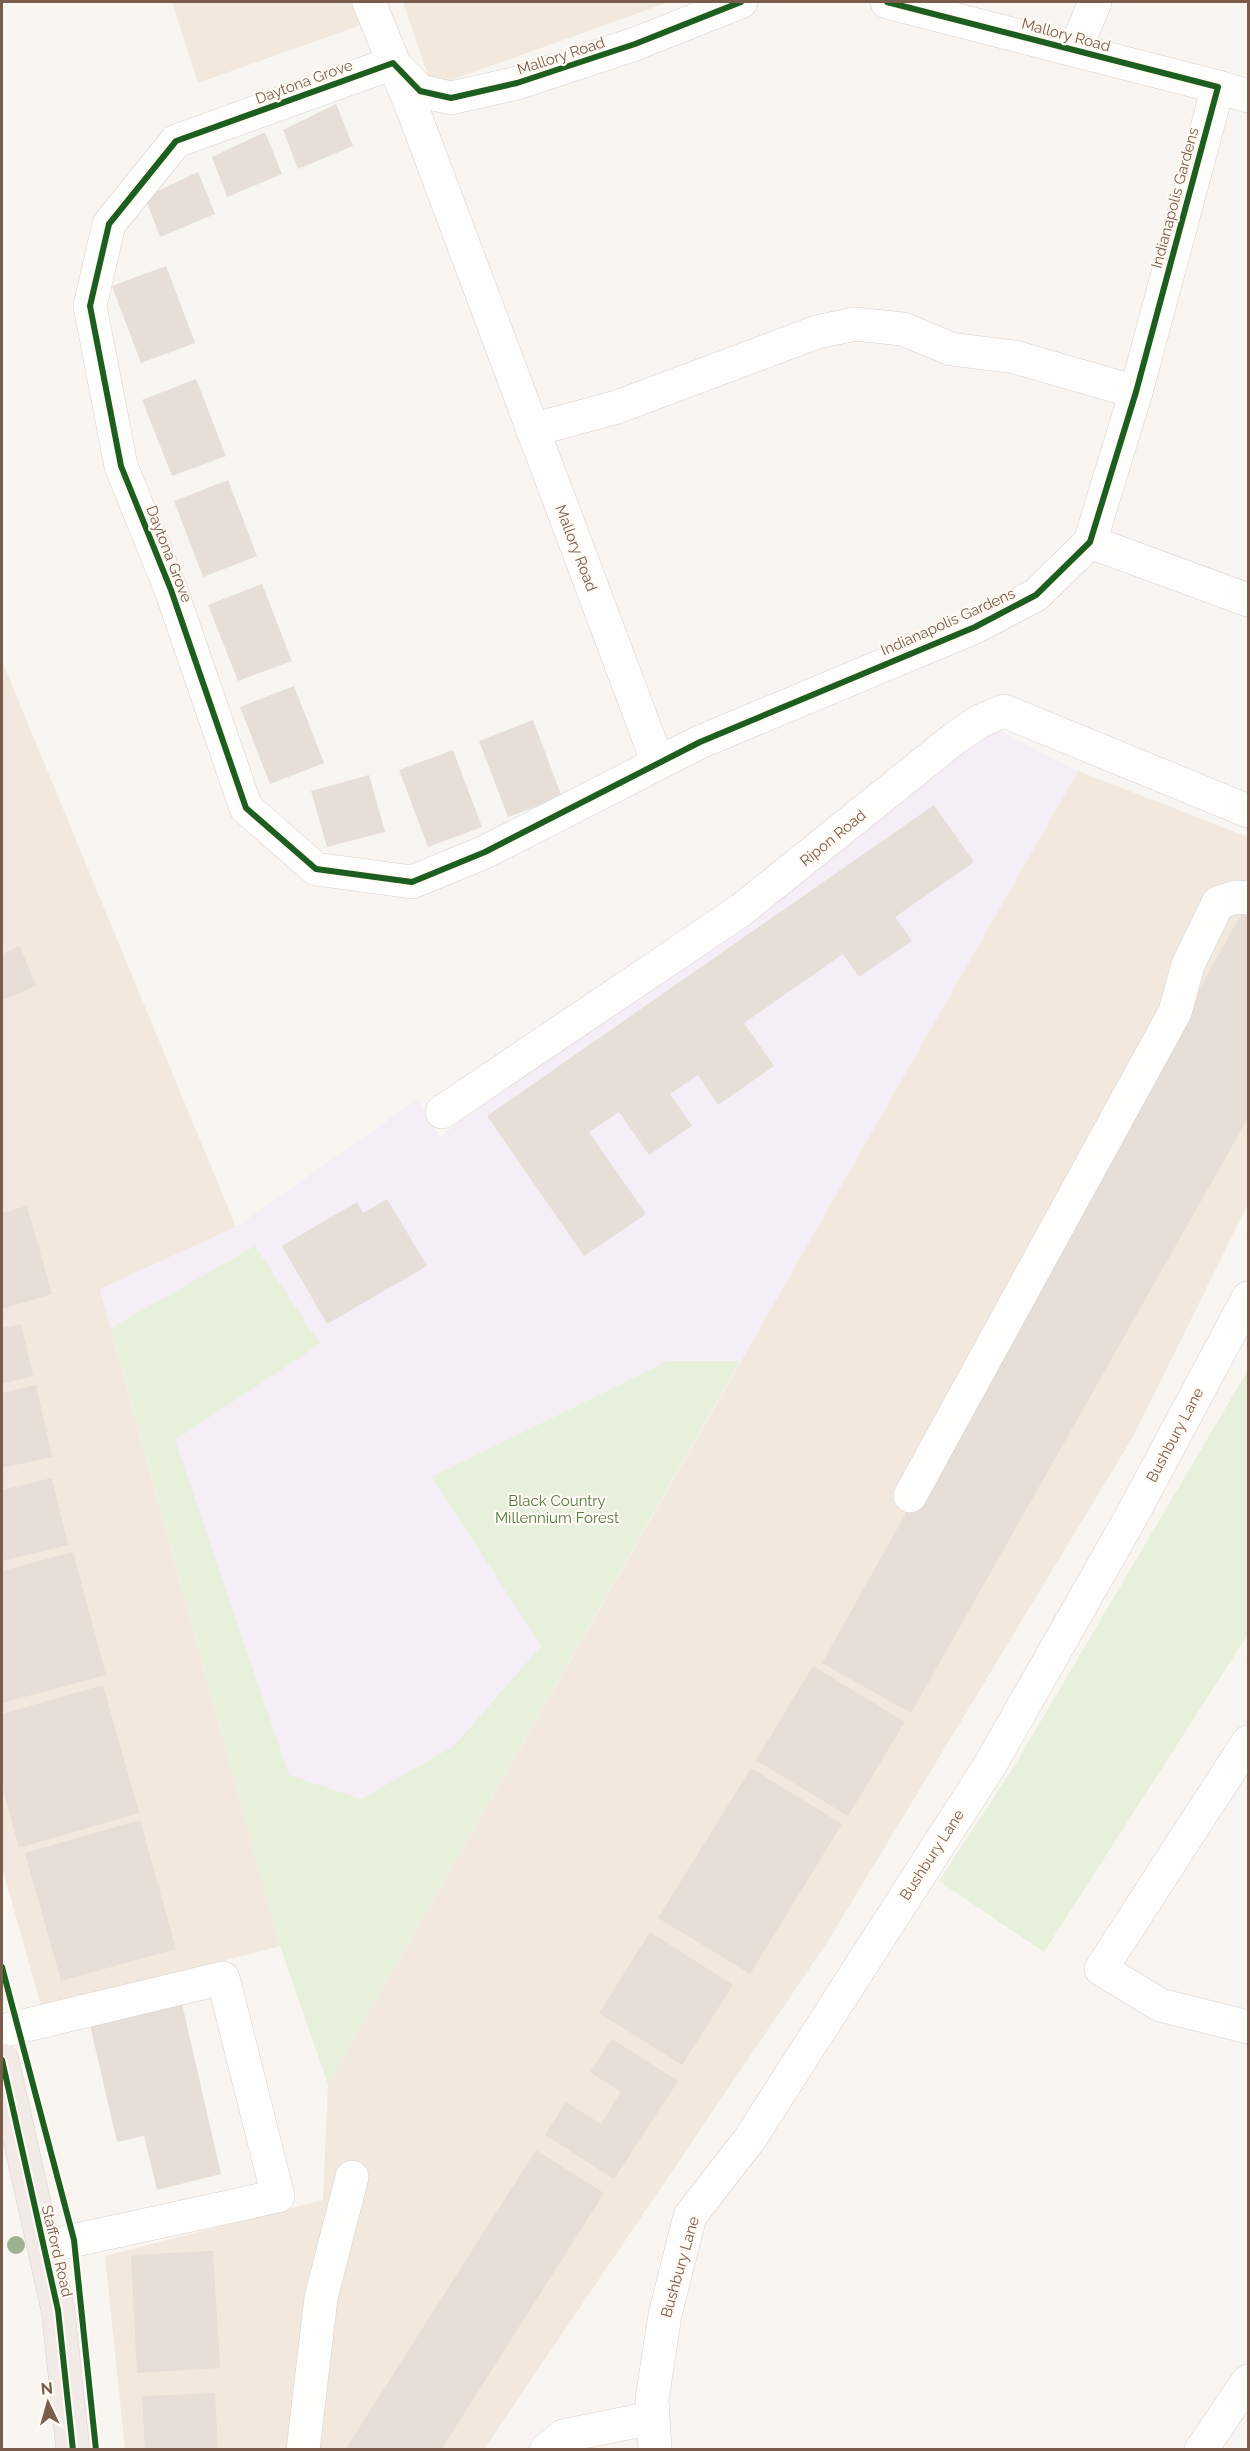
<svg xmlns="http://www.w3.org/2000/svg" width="1250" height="2451" viewBox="0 0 1250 2451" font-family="Raleway,sans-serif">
	<rect width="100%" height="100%" fill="#f9f5f0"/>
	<g fill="#f2e8de">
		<polygon points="172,2 351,2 361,25 198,83"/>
		<polygon points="403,2 669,2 432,87"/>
		<polygon points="2,661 236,1227 100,1289 280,1946 42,2009 2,1867"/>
		<polygon points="1078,771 1248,837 1248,1204 1134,1435 828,1941 484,2449 125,2449 105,2256 323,2200 328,2084"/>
	</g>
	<polygon fill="#f6eef6" points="967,714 1078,771 328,2084 280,1946 100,1289 236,1227 418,1099 440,1137"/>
	<g fill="#e7f0db">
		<polygon points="255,1246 320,1344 175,1440 289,1775 361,1799 454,1746 541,1646 432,1477 668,1361 740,1361 328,2084 280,1946 111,1328"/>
		<polygon points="1248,1370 1248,1634 1044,1952 939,1881 1015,1765"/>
	</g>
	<g fill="#e6ded7">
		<polygon points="336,104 353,146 298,169 283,130"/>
		<polygon points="265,132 282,174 227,197 212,157"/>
		<polygon points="198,172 215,214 160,237 145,197"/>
		<polygon points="166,266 195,343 141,363 112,286"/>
		<polygon points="196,379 226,456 172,476 142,400"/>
		<polygon points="228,480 257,556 203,577 174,501"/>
		<polygon points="262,584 292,661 238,681 208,605"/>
		<polygon points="294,686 324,763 270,784 240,707"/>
		<polygon points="533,720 562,797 508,817 479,741"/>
		<polygon points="453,750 482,827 428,847 399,770"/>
		<polygon points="369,775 385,832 327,847 311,791"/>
		<polygon points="934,805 974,862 895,917 912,941 859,977 843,954 744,1023 774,1066 718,1105 698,1075 670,1094 692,1126 649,1155 619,1112 589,1132 646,1214 584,1256 487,1116"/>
		<polygon points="1248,902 1248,1118 911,1713 822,1663"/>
		<polygon points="20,946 36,986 2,1000 2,954"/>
		<polygon points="387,1199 427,1266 327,1324 282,1246 357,1202 363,1213"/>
		<polygon points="27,1206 52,1294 2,1309 2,1213"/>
		<polygon points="21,1324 33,1376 2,1384 2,1328"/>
		<polygon points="36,1385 52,1457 2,1468 2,1393"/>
		<polygon points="52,1478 68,1545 2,1561 2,1490"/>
		<polygon points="73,1552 106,1675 2,1703 2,1571"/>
		<polygon points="813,1666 905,1722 848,1816 756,1760"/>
		<polygon points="103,1685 139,1813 19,1848 2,1785 2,1714"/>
		<polygon points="751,1768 842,1824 750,1974 658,1918"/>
		<polygon points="140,1820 176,1949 61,1981 25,1853"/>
		<polygon points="650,1932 733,1985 682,2065 599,2013"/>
		<polygon points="182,2004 221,2174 157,2190 144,2136 117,2142 90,2025"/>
		<polygon points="612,2039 678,2081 614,2179 545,2135 566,2102 601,2124 621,2092 590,2072"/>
		<polygon points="536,2150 604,2193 441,2450 345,2450"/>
		<polygon points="213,2251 220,2368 137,2373 131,2255"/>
		<polygon points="215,2393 218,2450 145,2450 142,2396"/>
	</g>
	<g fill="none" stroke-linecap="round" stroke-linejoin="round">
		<g stroke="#d7d1cb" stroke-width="34">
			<g id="minor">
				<polyline points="369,2 413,110 658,763"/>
				<polyline points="741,2 635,44 517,83 451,98 420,91 393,63 176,141 109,224 90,306 121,466 171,590 246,808 316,869 412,882 485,852 700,742 975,627 1036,595 1090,542 1136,392 1218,87 887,2"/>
				<polyline points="1075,50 1095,2"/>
				<polyline points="1218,87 1248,96"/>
				<polyline points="532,430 617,407 817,332 855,324 903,329 951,349 1015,357 1136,392"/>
				<polyline points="1090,542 1248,600"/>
				<polyline points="442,1112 741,910 955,738 980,721 1004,711 1248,811"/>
				<polyline points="910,1496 1175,1012 1188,965 1218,903 1236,897 1248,898"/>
				<polyline points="1248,1742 1101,1969 1160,2005 1248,2027"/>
				<polyline points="2,2031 223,1978 278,2196 44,2247"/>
				<polyline points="303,2450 321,2298 352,2177"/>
				<polyline points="546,2450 563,2436 652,2418"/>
				<polyline points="655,2450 652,2399 665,2315 690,2216 749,2140 990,1765 1131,1517 1248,1298"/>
				<polyline points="1201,2450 1248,2381"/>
			</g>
		</g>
		<g stroke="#dad1cc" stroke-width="34">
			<polyline id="highway" points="2,2060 58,2310 73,2450"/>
		</g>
		<use href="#minor" stroke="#fefefd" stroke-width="33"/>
		<use href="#highway" stroke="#f2eae7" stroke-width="33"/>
		<g stroke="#fffaf3" stroke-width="10">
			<g id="cycleway">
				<polyline points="741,2 635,44 517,83 451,98 420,91 393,63 176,141 109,224 90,306 121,466 171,590 246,808 316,869 412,882 485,852 700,742 975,627 1036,595 1090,542 1136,392 1218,87 887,2"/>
				<polyline points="2,1967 74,2240 96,2450"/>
				<polyline points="2,2060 58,2310 73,2450"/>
			</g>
		</g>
		<use href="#cycleway" stroke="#1b5e20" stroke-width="6"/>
	</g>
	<circle fill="#9eb190" cx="16" cy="2245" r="9"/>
	<g text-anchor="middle" stroke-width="4.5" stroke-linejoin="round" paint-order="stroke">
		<g font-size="15" fill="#7a5c4d" stroke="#fffaf3">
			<text transform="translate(1066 35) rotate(15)" y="5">Mallory Road</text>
			<text transform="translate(561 56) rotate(-18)" y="5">Mallory Road</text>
			<text transform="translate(304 82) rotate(-20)" y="5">Daytona Grove</text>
			<text transform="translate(1175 198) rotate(-75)" y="5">Indianapolis Gardens</text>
			<text transform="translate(576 548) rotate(69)" y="5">Mallory Road</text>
			<text transform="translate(169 554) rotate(69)" y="5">Daytona Grove</text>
			<text transform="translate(948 622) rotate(-24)" y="5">Indianapolis Gardens</text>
			<text transform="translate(833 838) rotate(-39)" y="5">Ripon Road</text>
			<text transform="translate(1175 1435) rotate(-62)" y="5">Bushbury Lane</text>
			<text transform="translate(932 1855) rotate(-57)" y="5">Bushbury Lane</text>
			<text transform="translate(57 2251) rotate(77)" y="5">Stafford Road</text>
			<text transform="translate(680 2267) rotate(-74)" y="5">Bushbury Lane</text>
		</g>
		<g font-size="15" fill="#537a41" stroke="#fffaf3">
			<text x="557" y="1506">Black Country<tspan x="557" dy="17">Millennium Forest</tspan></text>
		</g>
	</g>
	<rect width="1250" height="2451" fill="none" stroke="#7a5c4d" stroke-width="6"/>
	<g transform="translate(48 2403) rotate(355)" stroke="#fffaf3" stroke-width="4.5" paint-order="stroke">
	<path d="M0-4.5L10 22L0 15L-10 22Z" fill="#7a5c4d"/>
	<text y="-9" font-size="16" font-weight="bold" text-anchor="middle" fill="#7a5c4d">N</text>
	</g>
</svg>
